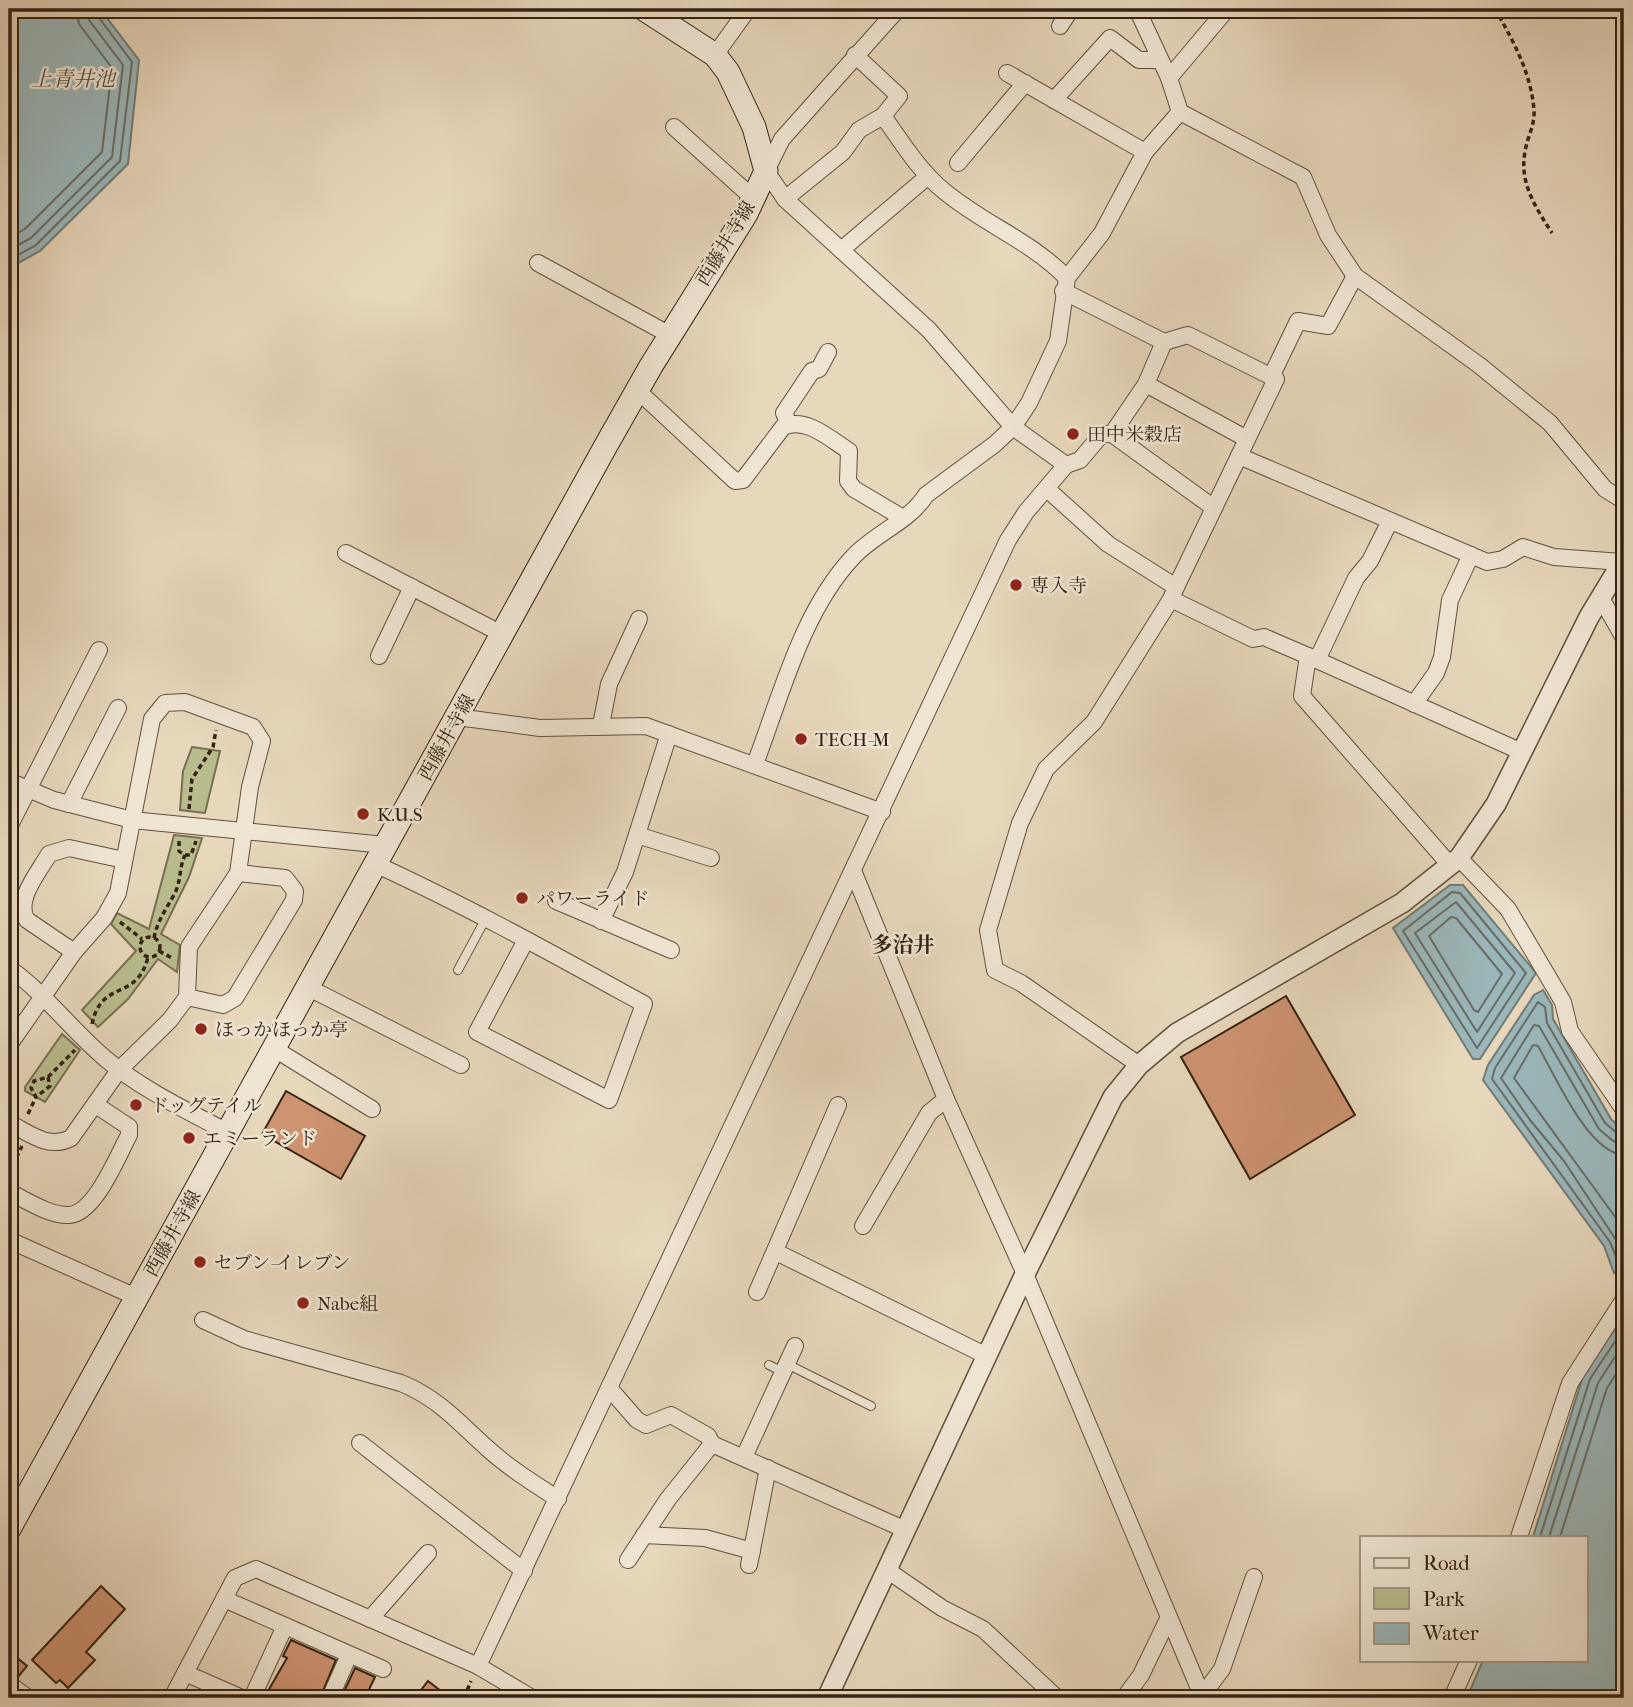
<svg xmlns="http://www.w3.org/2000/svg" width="1633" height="1707" viewBox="0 0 1633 1707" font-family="'IM FELL French Canon','Noto Serif JP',serif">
	<rect width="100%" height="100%" fill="#e7d7bb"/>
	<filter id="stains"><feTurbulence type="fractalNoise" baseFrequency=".00286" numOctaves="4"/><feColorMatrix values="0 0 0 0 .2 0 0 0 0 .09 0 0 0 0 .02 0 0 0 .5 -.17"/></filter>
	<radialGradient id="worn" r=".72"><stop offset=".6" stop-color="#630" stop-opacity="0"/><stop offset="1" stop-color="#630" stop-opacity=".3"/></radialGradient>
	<g fill="#b9bd8e" stroke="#767050" stroke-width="2">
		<polygon points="192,747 220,751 205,813 180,810 183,771"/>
		<polygon points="174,835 202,838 189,877 161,934 180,945 177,972 158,959 128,999 98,1027 82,1010 136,951 111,924 117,913 149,929"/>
		<polygon points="62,1034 80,1050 45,1102 25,1091 25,1087"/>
	</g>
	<g fill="#9bb7ba" stroke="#727b77" stroke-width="2">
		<polygon points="9,9 100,9 139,60 128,164 40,251 9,268"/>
		<polygon points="1450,885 1463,885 1536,973 1480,1059 1473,1059 1393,928"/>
		<polygon points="1543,990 1552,1005 1553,1019 1611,1119 1624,1131 1624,1266 1614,1273 1604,1246 1483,1080 1488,1065 1534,995"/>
		<polygon points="1624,1315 1624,1698 1467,1698 1483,1660 1586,1660 1586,1537 1533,1537 1583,1376"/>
	</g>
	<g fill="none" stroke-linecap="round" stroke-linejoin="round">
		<g stroke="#686c66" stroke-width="2">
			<polyline points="9,238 25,229 102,152 112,68 79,24 76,9"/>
			<polyline points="9,250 31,238 112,157 123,65 89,20 86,9"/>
			<polyline points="9,260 36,245 120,161 132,62 97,15 95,9"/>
			<polygon points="1452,892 1460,893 1526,973 1477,1048 1403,931"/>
			<polygon points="1456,902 1515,973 1477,1032 1415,933"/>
			<polygon points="1451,917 1456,918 1502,974 1478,1012 1474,1010 1429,936"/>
			<polyline points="1624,1135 1618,1134 1605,1123 1547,1023 1545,1007 1538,1002 1495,1068 1492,1079 1610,1242 1617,1259 1624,1261"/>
			<polyline points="1624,1144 1613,1141 1599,1129 1539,1026 1534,1025 1501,1078 1530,1120 1564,1161 1624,1252"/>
			<path d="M1624,1155c-36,-2 -69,-80 -86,-109l-5,-1 -19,33 110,151"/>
			<polyline points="1540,1537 1590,1379 1624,1328"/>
			<polyline points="1549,1537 1598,1383 1624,1343"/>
			<polyline points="1560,1537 1607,1388 1624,1362"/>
		</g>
	</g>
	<g fill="#ce9371" stroke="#342212" stroke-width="2">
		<polygon points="1286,996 1355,1115 1250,1179 1181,1057"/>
		<polygon points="286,1091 365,1136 341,1179 262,1134"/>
		<polygon points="101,1586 125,1609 86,1652 95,1660 68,1688 60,1680 56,1683 32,1660"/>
		<polygon points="291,1640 336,1660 320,1698 264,1698 287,1658 283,1656"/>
		<polygon points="9,1651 27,1666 18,1677 9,1672"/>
		<polygon points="355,1668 375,1677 365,1698 341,1698"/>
		<polygon points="428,1681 450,1698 415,1698"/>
	</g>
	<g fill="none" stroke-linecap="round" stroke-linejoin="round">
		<g stroke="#614f3c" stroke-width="10">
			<g id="service">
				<polyline points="458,970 486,918"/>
				<polyline points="787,1364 871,1406"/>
				<polyline points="769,1365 783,1372"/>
			</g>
		</g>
		<g stroke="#614f3c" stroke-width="18">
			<g id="minor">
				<polyline points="1137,9 1169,78 1180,112 1303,177 1328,235 1355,276 1479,365 1550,423 1605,489 1624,501"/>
				<polyline points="1060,26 1071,9"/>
				<polyline points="715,55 748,9"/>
				<polyline points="855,55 899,96 883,116"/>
				<polyline points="1007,73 1145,152"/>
				<polyline points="1169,78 1227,9"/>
				<polyline points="1054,100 1110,38 1139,60 1160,60"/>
				<polyline points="674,127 753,198"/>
				<polyline points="958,163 1025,83"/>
				<path d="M785,199l58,-47 16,-22 24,-14c18,25 36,55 61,75 41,34 84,48 123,87"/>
				<polyline points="841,250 927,177"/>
				<polyline points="538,263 670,335"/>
				<polyline points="1063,291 1164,342 1188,335 1276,379 1239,456 1487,562 1503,559 1523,547 1554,557 1622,562"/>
				<polyline points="1164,342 1146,384 1247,439"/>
				<polyline points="1271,377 1298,321 1328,326 1355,276"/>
				<path d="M637,390l98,91 8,-1 40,-53c23,-11 47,12 66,24l-1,30 6,8 49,29"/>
				<polyline points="789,424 784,413 812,371 819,369 828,352"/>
				<polyline points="1112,434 1146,384"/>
				<polyline points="1066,465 1080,460 1102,434 1112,434 1214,508"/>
				<polyline points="1047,489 1108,544 1176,587 1171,599 1253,639 1264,637 1308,656 1302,696 1450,865"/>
				<polyline points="346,553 502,634"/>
				<polyline points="1176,587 1239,456"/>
				<polyline points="1601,598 1624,638"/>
				<polyline points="379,656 412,587"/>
				<polyline points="1308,656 1522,752"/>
				<polyline points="1317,660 1356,578 1370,561 1390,521"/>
				<polyline points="1414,704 1436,673 1442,657 1450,600 1471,555"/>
				<polyline points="457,717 540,728 646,726 882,812"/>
				<polyline points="601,725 609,684 639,619"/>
				<path d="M755,764c26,-68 47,-153 98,-207 22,-24 56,-35 73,-62l69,-51 18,-17 16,-24 29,-62 9,-63 35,-45 43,-81 35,-40"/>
				<polyline points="9,781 54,800 132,820 385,845"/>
				<polyline points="69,804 118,708"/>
				<polyline points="9,827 99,650"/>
				<polyline points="637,835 711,858"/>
				<polyline points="1459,858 1508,909 1563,1002 1570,1031 1624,1110"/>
				<path d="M375,864c92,42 180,91 269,140l-35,96 -132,-68 49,-92"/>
				<polyline points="854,873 946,1099 1025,1274 1203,1698"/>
				<polyline points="556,901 671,950"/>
				<polyline points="601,921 625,872 669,734"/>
				<path d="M74,952l-47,-32c-13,-19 12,-48 22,-66l20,-6 55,12"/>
				<path d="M9,968c37,26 63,63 98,92 36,30 79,50 120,72"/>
				<polyline points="307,987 461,1065"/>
				<polyline points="187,997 223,1005 235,998 294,900 295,891 285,878 238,873"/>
				<path d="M9,1045l65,-93 30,-34 14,-25 34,-174 13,-16 20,-1 68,25 9,14 -12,46 -12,86 -49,74 -2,50 -17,23 -51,50 -48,68c-22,12 -42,-5 -62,-15"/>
				<polyline points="273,1048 372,1109"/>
				<polyline points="1139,1065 1021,983 995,970 988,930 1020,823 1046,769 1094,722 1171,599"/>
				<path d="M9,1192c17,8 41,24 60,23 26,-1 49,-60 60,-80v-8l-33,-22"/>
				<polyline points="863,1226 929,1113 946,1099"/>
				<polyline points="9,1240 136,1297"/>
				<polyline points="776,1252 987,1356"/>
				<polyline points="757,1292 838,1105"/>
				<path d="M203,1320l41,19 157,44c37,15 57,39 86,65 22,20 46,35 71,51"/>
				<polyline points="610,1389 637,1420 646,1425 671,1415 708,1436 712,1444"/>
				<polyline points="360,1443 524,1571"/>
				<polyline points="744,1457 795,1346"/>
				<polyline points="644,1535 705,1538 752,1551"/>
				<polyline points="1519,1537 1570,1383 1624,1299"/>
				<polyline points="628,1560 668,1499 712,1444 906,1530"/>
				<polyline points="749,1565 768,1468"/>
				<polyline points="887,1570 942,1608 983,1629 1057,1698"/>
				<polyline points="224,1599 383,1669"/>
				<polyline points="370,1619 428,1553"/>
				<polyline points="478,1666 1008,540 1026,512 1066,465 1013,427 929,330 785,199 766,171 782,139 898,9"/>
				<polyline points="185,1673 242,1698"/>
				<polyline points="9,1684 28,1698"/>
				<polyline points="1202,1696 1222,1669 1254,1577"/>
				<polyline points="172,1698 235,1578 256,1569 478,1666 532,1698"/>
				<polyline points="252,1698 285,1626"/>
				<polyline points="330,1698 349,1655"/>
				<polyline points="1124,1698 1141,1675 1168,1619"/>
				<polyline points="1452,1698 1469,1660"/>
			</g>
		</g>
		<g stroke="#614f3c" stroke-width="22">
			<polyline id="tertiary" points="827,1698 1025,1274 1113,1097 1139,1065 1177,1033 1402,903 1459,858 1496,804 1589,617 1624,559"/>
		</g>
		<g stroke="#342212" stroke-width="25">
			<polyline id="secondary" points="9,1529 604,449 651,366 746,214 766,171 754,127 728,72 715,55 644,9"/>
		</g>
		<g stroke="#342212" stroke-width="3.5" stroke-dasharray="5 3.5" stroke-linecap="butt">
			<path d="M1495,9c18,31 36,64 39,101 1,16 -7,27 -9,42 -6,31 11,56 27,81"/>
			<polyline points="189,809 192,779 213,747 216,730"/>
			<polyline points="179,841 179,851 185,855 191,855 196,841"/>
			<polyline points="120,922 142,939"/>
			<circle cx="150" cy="947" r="10"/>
			<path d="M154,938c3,-17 13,-30 21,-45 6,-12 4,-25 10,-38"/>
			<polyline points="159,951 172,958"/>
			<path d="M92,1024c10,-46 45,-22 56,-67"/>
			<polyline points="48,1077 50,1086 36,1097 31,1088 34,1081 48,1077 75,1050"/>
			<polyline points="28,1114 36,1097"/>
			<polyline points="9,1173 22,1146"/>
			<polyline points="464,1698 471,1681"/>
		</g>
		<use href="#service" stroke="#efe5d3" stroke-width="8"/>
		<use href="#minor" stroke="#efe5d3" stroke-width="16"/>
		<use href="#tertiary" stroke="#efe5d3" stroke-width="19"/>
		<use href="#secondary" stroke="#efe5d3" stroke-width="23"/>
	</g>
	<g fill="#8f2418" stroke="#efe5d3" stroke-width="2.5">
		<circle cx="1073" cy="434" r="7"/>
		<circle cx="1016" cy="585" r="7"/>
		<circle cx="801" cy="739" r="7"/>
		<circle cx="363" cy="814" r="7"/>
		<circle cx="522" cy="898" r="7"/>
		<circle cx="201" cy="1029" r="7"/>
		<circle cx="136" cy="1105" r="7"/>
		<circle cx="189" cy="1138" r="7"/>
		<circle cx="200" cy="1262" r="7"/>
		<circle cx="303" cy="1303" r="7"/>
	</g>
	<g text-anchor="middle" stroke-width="5" stroke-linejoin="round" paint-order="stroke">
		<g font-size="19" fill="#342212" stroke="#efe5d3">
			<text transform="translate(725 243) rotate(-59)" y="7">西藤井寺線</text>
			<text transform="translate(446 737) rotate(-61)" y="7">西藤井寺線</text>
			<text transform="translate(172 1233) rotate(-61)" y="7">西藤井寺線</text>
		</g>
		<g font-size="19" fill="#342212" stroke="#efe5d3" text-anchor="start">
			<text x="1087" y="441">田中米穀店</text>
			<text x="1030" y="592">専入寺</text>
			<text x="815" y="746">TECH-M</text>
			<text x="377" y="821">K.U.S</text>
			<text x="536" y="905">パワーライド</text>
			<text x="215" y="1036">ほっかほっか亭</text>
			<text x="150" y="1112">ドッグテイル</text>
			<text x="203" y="1145">エミーランド</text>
			<text x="214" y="1269">セブン-イレブン</text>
			<text x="317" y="1310">Nabe組</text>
		</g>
		<g font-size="21" font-style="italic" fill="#534f44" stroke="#efe5d3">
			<text x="73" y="86">上青井池</text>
		</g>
		<g font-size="21" font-weight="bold" fill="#342212" stroke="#efe5d3">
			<text x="903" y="952">多治井</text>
		</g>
	</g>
	<rect width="1633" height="1707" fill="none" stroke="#e7d7bb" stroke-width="35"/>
	<rect x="10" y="10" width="1612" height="1686" fill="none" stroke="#342212" stroke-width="3.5"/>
	<rect x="18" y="18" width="1598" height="1672" fill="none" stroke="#342212" stroke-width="2"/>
	<rect x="1360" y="1536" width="228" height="126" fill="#efe5d3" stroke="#a49786" stroke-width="2"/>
	<rect x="1374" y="1558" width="35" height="10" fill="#efe5d3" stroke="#a49786" stroke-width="2"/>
	<text x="1423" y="1570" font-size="21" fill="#342212">Road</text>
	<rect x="1374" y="1588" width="35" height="21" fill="#b9bd8e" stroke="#a49786" stroke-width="2"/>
	<text x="1423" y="1606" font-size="21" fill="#342212">Park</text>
	<rect x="1374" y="1623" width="35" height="21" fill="#9bb7ba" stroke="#a49786" stroke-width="2"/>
	<text x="1423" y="1640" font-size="21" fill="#342212">Water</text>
	<rect width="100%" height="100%" filter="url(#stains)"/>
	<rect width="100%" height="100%" fill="url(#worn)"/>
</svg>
